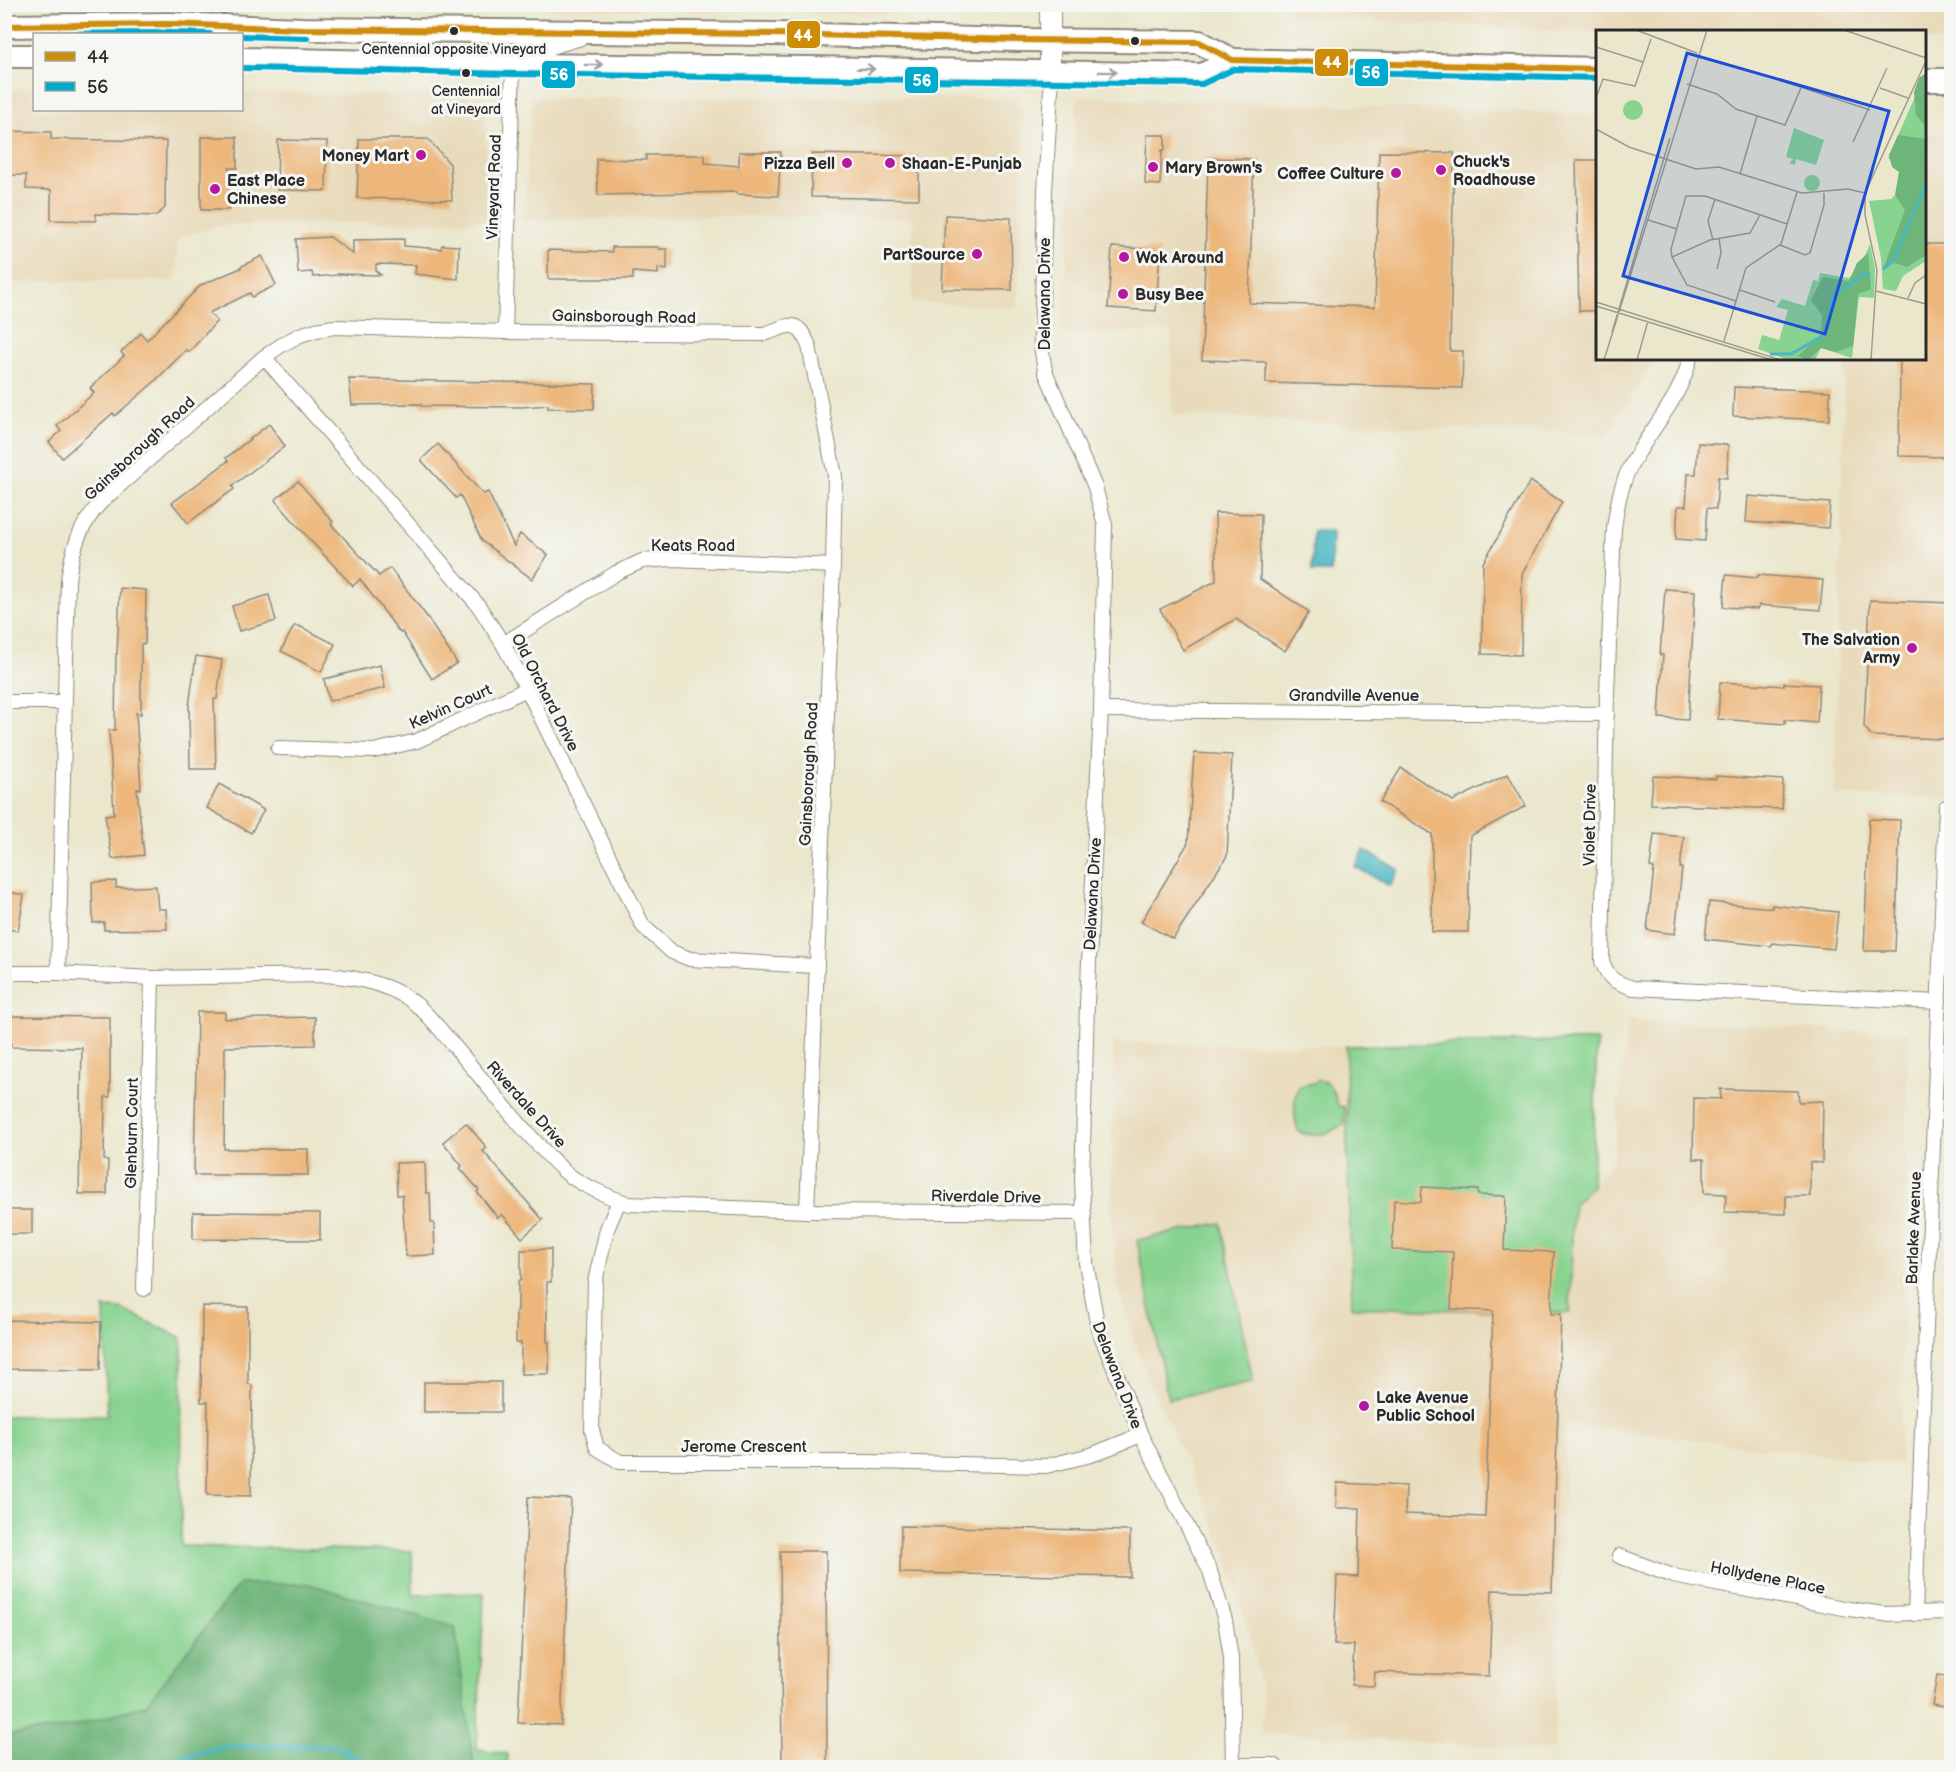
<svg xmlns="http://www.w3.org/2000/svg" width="1956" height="1772" viewBox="0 0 1956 1772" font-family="'Balsamiq Sans',sans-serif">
	<rect width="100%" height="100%" fill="#f6f6f2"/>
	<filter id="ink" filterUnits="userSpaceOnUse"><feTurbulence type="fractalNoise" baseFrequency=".0167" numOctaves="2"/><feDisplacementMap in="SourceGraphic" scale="12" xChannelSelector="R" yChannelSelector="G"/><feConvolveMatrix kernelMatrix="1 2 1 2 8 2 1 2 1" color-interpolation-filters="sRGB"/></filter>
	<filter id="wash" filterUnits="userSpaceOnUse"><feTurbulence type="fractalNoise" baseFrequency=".008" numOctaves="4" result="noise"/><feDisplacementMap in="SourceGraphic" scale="24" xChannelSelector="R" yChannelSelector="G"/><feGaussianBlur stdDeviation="1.35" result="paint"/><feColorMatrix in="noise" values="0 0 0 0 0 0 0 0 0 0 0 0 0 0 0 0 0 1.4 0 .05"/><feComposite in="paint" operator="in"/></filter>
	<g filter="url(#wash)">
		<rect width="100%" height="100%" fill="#ebe7cd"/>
		<g fill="#e8daba">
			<polygon points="1291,4 1951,5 1951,41 1925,41 1924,32 1597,33 1290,16"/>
			<polygon points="247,5 999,4 999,5 997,15"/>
			<polygon points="4,89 34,89 34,110 242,110 242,92 485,96 487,221 223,225 178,238 175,281 53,281 5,283"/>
			<polygon points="1017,97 1018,107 1024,109 1018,308 912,302 913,218 725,216 524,220 532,98"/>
			<polygon points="1077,97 1597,114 1598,358 1657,359 1607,434 1354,425 1250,418 1172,415 1171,331 1062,334"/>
			<polygon points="1925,134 1951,135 1951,798 1834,795 1845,359 1924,358"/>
			<polygon points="1628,1020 1908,1033 1900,1464 1566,1424 1554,1750 1261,1733 1263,1699 1253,1649 1227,1557 1191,1471 1152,1388 1131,1332 1118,1286 1111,1216 1114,1043 1346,1046 1347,1138 1352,1307 1570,1313 1573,1205 1612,1164"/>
		</g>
		<g fill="#89d390" stroke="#5a7f5e" stroke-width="1.5">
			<polygon points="1558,1041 1597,1041 1592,1186 1573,1205 1570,1313 1352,1307 1347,1138 1346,1046"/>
			<path d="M1318,1080c15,2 16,14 20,26l6,1v18c-6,1 -9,4 -14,7 -9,3 -23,4 -31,0 -6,-12 -6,-35 0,-46l15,-3z"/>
			<polygon points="1221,1223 1253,1382 1168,1399 1137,1240"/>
			<polygon points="104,1308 121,1309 182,1338 181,1546 412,1551 413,1595 484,1593 477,1750 508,1754 507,1767 5,1767 4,1416 107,1415"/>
		</g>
		<polygon fill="#6eb57a" stroke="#4c7052" stroke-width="1.5" points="239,1584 309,1584 455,1627 474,1767 5,1767 5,1736 71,1727 146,1705"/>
		<g fill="#4ab8c3" stroke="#3a7277" stroke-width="1.5">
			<polygon points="1313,531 1332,531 1331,572 1312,572"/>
			<polygon points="1364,850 1399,870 1390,886 1355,867"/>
		</g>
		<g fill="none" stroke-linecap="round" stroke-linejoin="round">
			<polyline stroke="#4ab8c3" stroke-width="5" points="99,1768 157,1762 235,1746 337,1746 370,1768"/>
		</g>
		<g id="blocks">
			<g fill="#edb77b">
				<polygon points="4,131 51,132 51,139 166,141 165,208 156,216 96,214 96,221 51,220 51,190 26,189 26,175 4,175"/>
				<polygon points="1147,135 1165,135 1165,150 1162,150 1160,185 1145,184"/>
				<polygon points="201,137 237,137 237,168 229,168 229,210 201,210"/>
				<polygon points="359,139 428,139 450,164 452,200 357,198"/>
				<polygon points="278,140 327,141 326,191 277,190"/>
				<polygon points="739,152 781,152 778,196 737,194 737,192 598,195 596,159 646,160 646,155 705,155 705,163 739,166"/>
				<polygon points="1379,152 1454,153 1450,351 1463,351 1462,388 1266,383 1266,362 1202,360 1208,158 1254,159 1249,303 1375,307"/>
				<polygon points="812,154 919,156 919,199 811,197"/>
				<polygon points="1576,160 1598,160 1598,311 1579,311"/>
				<polygon points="945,215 1011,218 1012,290 942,289"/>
				<polygon points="330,237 353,254 353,240 404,239 404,246 441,249 442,245 459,246 458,279 415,274 416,265 376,264 376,271 381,275 338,274 339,275 313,277 312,272 298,273 296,239"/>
				<polygon points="1924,244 1952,244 1952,457 1899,456 1900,358 1924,358"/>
				<polygon points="612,247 659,247 659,249 667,249 667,270 658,268 658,274 633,272 633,279 548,279 548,250 612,252"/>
				<polygon points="1112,247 1160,250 1156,311 1108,308"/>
				<polygon points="262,256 276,285 252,297 250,293 209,313 217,321 189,352 186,350 153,383 115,416 113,413 62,458 49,442 61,431 57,426 94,393 90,388 124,356 121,352 141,333 147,340 201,285 241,268 240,267"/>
				<polygon points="349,379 595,384 594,409 548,408 548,405 522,407 421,406 421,404 352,405"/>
				<polygon points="1734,387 1830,391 1829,420 1733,416"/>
				<polygon points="269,424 285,446 232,486 234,489 188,523 172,503 228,461 226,458"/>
				<polygon points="1698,443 1728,445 1727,478 1718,477 1716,509 1707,508 1705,541 1676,539 1678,506 1686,506 1688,474 1696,474"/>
				<polygon points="438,444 483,494 488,492 514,546 520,534 548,555 532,579 482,541 460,495 456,498 421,460"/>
				<polygon points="298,481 333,522 331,524 379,576 390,568 425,614 457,663 432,679 402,632 400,633 360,579 353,586 311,541 275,500"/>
				<polygon points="1530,481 1562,502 1522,574 1521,655 1482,654 1483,563"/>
				<polygon points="1748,496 1830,503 1828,528 1746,522"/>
				<polygon points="1215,513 1261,514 1260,579 1309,612 1285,651 1236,619 1183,650 1160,609 1216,581"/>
				<polygon points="1726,575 1757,578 1758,575 1823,580 1820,610 1759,605 1758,609 1723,607"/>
				<polygon points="120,588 146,590 145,644 141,644 141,714 136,713 141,789 137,789 144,855 112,859 105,815 114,814 109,730 115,730 116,654 117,654"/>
				<polygon points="1665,589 1695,591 1688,720 1659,718 1663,655 1660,655"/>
				<polygon points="269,595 276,621 239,631 232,606"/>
				<polygon points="1870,600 1952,603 1952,735 1941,739 1872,736 1864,727"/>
				<polygon points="294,626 299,626 335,644 321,672 281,651"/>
				<polygon points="196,656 222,660 217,699 214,699 216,769 190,769 189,706"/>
				<polygon points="380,665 385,688 329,701 324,679"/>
				<polygon points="1720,682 1784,686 1784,683 1819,685 1817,723 1785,720 1785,724 1718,719"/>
				<polygon points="1194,753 1232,755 1227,856 1173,939 1141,922 1188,843"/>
				<polygon points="1401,768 1453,801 1508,774 1526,806 1470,836 1468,932 1432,932 1432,834 1380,802"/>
				<polygon points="1653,776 1716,779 1716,776 1783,780 1782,809 1651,804"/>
				<polygon points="219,784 264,810 251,833 207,808"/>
				<polygon points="1869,819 1900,820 1895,951 1864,951"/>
				<polygon points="1654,834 1684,837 1680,868 1682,868 1675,934 1647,930 1654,868 1650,867"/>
				<polygon points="116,881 116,888 156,886 158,909 166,909 167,929 104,930 104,922 93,923 92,882"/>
				<polygon points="4,891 24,895 18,931 4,928"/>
				<polygon points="1709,902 1772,908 1772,905 1838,912 1834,949 1772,943 1771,946 1705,939"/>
				<polygon points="197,1012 225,1012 225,1019 315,1017 315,1045 225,1047 224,1149 308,1149 308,1175 194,1175"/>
				<polygon points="4,1016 110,1017 110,1097 105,1097 104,1160 108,1161 107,1194 79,1194 82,1048 11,1047 11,1043 4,1043"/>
				<polygon points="1720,1089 1798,1091 1799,1102 1823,1101 1822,1163 1810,1162 1810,1196 1786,1196 1786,1214 1725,1212 1726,1194 1704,1193 1704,1159 1693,1159 1694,1098 1721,1099"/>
				<polygon points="466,1123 487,1148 483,1151 543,1220 522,1238 502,1214 498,1218 477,1192 479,1190 460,1168 462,1166 443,1142"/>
				<polygon points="425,1162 426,1193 430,1193 431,1223 434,1223 435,1255 406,1256 402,1195 397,1195 396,1163"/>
				<polygon points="1422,1187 1478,1190 1478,1195 1506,1196 1504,1250 1554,1252 1551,1314 1561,1314 1552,1592 1492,1590 1489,1676 1375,1672 1374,1686 1352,1685 1354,1645 1334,1645 1337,1576 1358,1577 1360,1508 1336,1508 1337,1483 1406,1486 1405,1514 1485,1517 1493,1311 1451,1309 1453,1252 1392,1250 1394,1200 1421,1202"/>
				<rect x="4" y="1210" width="28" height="24"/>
				<polygon points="193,1212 320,1213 320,1240 193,1239"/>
				<polygon points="551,1249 551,1282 547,1282 547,1342 549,1342 549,1374 521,1374 521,1343 516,1343 516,1310 518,1310 518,1281 521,1280 521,1250"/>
				<polygon points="202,1306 248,1307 248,1384 252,1385 251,1496 207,1495 208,1402 201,1402"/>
				<polygon points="4,1320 101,1322 100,1370 4,1369"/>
				<rect x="424" y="1382" width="77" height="30"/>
				<polygon points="528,1497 571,1499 561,1725 518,1723"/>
				<polygon points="901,1526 1130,1531 1130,1577 900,1573"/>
				<polygon points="780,1551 826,1551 827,1767 782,1767"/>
				<polygon points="1937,1675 1952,1677 1952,1708 1932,1705"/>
			</g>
		</g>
	</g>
	<g filter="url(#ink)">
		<use href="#blocks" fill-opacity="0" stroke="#8b897c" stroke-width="1.5"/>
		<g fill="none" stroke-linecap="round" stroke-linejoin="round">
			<g stroke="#8b897c" stroke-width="16">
				<g id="street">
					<polyline points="1050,71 1051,90 1045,191 1041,345 1045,371 1095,487 1105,525 1101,710 1087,1004 1082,1182 1086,1263 1098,1328 1141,1435 1210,1571 1225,1620 1231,1658 1233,1767"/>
					<polyline points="505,332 513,65 554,46 581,38"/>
					<polyline points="264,357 478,605 503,644 527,689 643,926 672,952 690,959 815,966"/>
					<path d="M1690,358c-10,43 -42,73 -61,111 -9,19 -12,38 -15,59l-7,164 -5,269c7,19 12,21 31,27l306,14"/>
					<polyline points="503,644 616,573 642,561 673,559 833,566"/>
					<polyline points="4,702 63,702"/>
					<polyline points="1101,710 1607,714"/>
					<polyline points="278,748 374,751 417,741 527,689"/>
					<path d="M4,973h54l94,5 173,-3c29,2 62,8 87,26 16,12 30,31 43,46 36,42 69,86 109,124 14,13 47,27 65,33l178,7 277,2"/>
					<path d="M58,973l10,-393c4,-31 12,-55 33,-78l163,-145 19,-13 17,-9 16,-5 18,-3 171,5 258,2c24,-6 33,-20 46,12l26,130 -2,90 -26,645"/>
					<polyline points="619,1201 607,1229 595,1282 592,1430 597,1448 620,1462 870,1462 1046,1466 1091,1455 1141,1435"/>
					<polyline points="144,1289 152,978"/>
					<polyline points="1619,1556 1673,1576 1849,1609 1884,1614 1947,1612 1952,1614"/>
					<polyline points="1915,1614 1946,807"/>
				</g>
			</g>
			<g stroke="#8b897c" stroke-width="22">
				<g id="secondary">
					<polyline points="1050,71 1050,4"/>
					<polyline points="1230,1768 1273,1768"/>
				</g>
			</g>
			<g stroke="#8b897c" stroke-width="26">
				<g id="primary">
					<polyline points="4,26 169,24 302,29 773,34 1019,40 1199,42 1232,60"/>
					<polyline points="4,56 34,56"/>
					<polyline points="242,59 513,65 808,68 1202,75 1232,60 1598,69"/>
					<polyline points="1924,80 1952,80"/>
				</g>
			</g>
			<use href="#street" stroke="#fff" stroke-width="14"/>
			<use href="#secondary" stroke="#fff" stroke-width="20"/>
			<use href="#primary" stroke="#fff" stroke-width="22"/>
			<g stroke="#f6f6f2" stroke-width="10">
				<polyline id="bus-1" points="4,26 169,24 302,29 773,34 1019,40 1199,42 1232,60 1598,69"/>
			</g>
			<g stroke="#f6f6f2" stroke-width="10">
				<g id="bus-2">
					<polyline points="45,34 169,33 210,34"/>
					<polyline points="242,36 307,38"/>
					<polyline points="242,68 513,74 1202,84 1234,69 1598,78"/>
				</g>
			</g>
			<use href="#bus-1" stroke="#ce8d09" stroke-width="6"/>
			<use href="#bus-2" stroke="#00a9ce" stroke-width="6"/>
		</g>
		<defs><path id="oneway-shaft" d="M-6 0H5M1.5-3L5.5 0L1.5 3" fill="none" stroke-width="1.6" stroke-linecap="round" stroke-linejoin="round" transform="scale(1.5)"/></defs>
		<g stroke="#a0a0a0">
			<use href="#oneway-shaft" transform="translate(594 65)"/>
			<use href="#oneway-shaft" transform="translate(866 69) rotate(1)"/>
			<use href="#oneway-shaft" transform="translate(1108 72) rotate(1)"/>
		</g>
	</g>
	<g fill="#2b2b2b" stroke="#f6f6f2" stroke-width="2">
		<circle cx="454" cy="31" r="5"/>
		<circle cx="1135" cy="41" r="5"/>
		<circle cx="466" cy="73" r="5"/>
	</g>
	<g fill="#b5179e" stroke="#f6f6f2" stroke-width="2">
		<circle cx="421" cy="155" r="6"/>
		<circle cx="847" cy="163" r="6"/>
		<circle cx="890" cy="163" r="6"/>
		<circle cx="1153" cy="167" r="6"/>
		<circle cx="1441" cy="170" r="6"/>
		<circle cx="1396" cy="173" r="6"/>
		<circle cx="215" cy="189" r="6"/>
		<circle cx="977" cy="254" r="6"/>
		<circle cx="1124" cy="257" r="6"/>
		<circle cx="1123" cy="294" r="6"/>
		<circle cx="1912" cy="648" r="6"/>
		<circle cx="1364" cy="1406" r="6"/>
	</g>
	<g text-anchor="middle" stroke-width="6" stroke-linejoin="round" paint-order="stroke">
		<g font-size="14" fill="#2b2b2b" stroke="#f6f6f2">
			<text x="454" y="54">Centennial opposite Vineyard</text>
			<text x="466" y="96">Centennial<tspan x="466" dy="18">at Vineyard</tspan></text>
		</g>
		<g font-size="16" font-weight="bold" fill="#2b2b2b" stroke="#f6f6f2" text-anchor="start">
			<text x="409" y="161" text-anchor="end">Money Mart</text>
			<text x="1453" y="167">Chuck's<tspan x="1453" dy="18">Roadhouse</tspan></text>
			<text x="835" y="169" text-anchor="end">Pizza Bell</text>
			<text x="902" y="169">Shaan-E-Punjab</text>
			<text x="1165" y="173">Mary Brown's</text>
			<text x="1384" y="179" text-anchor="end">Coffee Culture</text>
			<text x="227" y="186">East Place<tspan x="227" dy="18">Chinese</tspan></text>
			<text x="965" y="260" text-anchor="end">PartSource</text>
			<text x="1136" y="263">Wok Around</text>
			<text x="1135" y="300">Busy Bee</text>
			<text x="1900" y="645" text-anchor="end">The Salvation<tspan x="1900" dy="18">Army</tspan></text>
			<text x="1376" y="1403">Lake Avenue<tspan x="1376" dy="18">Public School</tspan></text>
		</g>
		<g font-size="16" fill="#2b2b2b" stroke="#f6f6f2">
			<text transform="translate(493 187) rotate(-88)" y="6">Vineyard Road</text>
			<text transform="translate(1044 294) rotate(-90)" y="6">Delawana Drive</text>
			<text transform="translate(624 316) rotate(1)" y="6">Gainsborough Road</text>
			<text transform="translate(139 448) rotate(-43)" y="6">Gainsborough Road</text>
			<text x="693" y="551">Keats Road</text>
			<text transform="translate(546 692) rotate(63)" y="6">Old Orchard Drive</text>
			<text x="1354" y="701">Grandville Avenue</text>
			<text transform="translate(450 706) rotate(-24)" y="6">Kelvin Court</text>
			<text transform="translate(808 774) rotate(-87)" y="6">Gainsborough Road</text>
			<text transform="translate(1589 825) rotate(-89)" y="6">Violet Drive</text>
			<text transform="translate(1092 894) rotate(-87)" y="6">Delawana Drive</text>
			<text transform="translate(527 1104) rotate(48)" y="6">Riverdale Drive</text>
			<text transform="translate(131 1133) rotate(-89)" y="6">Glenburn Court</text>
			<text transform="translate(986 1196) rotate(1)" y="6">Riverdale Drive</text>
			<text transform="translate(1913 1228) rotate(-88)" y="6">Barlake Avenue</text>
			<text transform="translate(1118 1375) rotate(69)" y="6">Delawana Drive</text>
			<text x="744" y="1452">Jerome Crescent</text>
			<text transform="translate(1768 1577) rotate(11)" y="6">Hollydene Place</text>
		</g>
	</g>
	<g transform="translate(1596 30)">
		<rect width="330" height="330" fill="#ebe7cd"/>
		<path d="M330,42v189l-23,15 -7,15 -13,-2 -2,-31 -12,-57 22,-2 12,-11 -3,-21 -12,-9zM27 80a10 10 0 1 1 20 0a10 10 0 1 1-20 0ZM198,98l30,12 -8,25 -20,-6 -1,6 -6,-2 4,-4 -7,-2zM208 153a8 8 0 1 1 16 0a8 8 0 1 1-16 0ZM274,214l5,25 -1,29 -15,-1 -7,61 -31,-10 -6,12h-27l-30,-11 4,-14 17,5 9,-30 -12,-3 6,-8 23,7 8,-26 5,1 2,-8 29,5 11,-11z" fill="#89d390"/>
		<path d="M330,43v54l-10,-12 -2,-23 5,-14zM302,105l28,4v116l-19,12 -12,-4 -12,6 22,-59 -10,-15 4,-23 -7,-5 -3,-12zM272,223l3,36 -13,5 -5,52 -17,6 -15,-4 -13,12 -10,-4 23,-22 1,-19 -11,-15 12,-23 26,4 8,-18z" fill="#6eb57a"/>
		<path fill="none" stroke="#4ab8c3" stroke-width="3" d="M287,239l10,-8 33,-77M174,324h21l35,-20 7,-39 33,-22 4,1"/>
		<path fill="none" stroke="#9e9c8c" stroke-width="1.5" d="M40,0l61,23M248,0l82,28M0,17l47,15M183,50l91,30M91,54l30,10 19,15 49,16 16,-37M284,58l28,10M0,68l7,-19 32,7 16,-47M0,99l33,18 67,22 23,-2 83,26 46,-4 17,4M257,112l34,-74M144,144l17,-58M52,190l29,9M117,210l-5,-19 7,-22M184,215l25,10 5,-2 14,-48v-12M76,227l38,-17 40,-7 10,-18M121,239l4,-16 -2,-15M144,260l35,12M280,261l50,13M312,268l7,-15 11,-8M140,271l-49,-16 -15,-28 -1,-8 15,-53h19l82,28M0,272l185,58M0,276l176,54M16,302l58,-194M128,311l22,-73 35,-24 16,-52M8,330l103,-330M41,330l11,-39M275,330l6,-90 -12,-55v-22l61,-132"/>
		<path fill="#1d4ed8" fill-opacity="0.15" stroke="#1d4ed8" stroke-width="3" d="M91,23l202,58 -64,223 -202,-58z"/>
		<rect width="330" height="330" fill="none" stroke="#2b2b2b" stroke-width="3"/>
	</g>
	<g stroke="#f6f6f2" stroke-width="2">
		<rect x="786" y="20" width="35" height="29" rx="6" fill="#ce8d09"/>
		<rect x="1314" y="48" width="35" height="29" rx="6" fill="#ce8d09"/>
		<rect x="1354" y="58" width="35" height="29" rx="6" fill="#00a9ce"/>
		<rect x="541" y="60" width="35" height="29" rx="6" fill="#00a9ce"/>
		<rect x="904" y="66" width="35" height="28" rx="6" fill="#00a9ce"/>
	</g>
	<g font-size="16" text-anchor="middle" font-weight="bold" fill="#fff">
		<text x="803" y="41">44</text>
		<text x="1332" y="68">44</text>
		<text x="1371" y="78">56</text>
		<text x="559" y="80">56</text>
		<text x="922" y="86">56</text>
	</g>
	<rect width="1956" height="1772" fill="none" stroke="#f6f6f2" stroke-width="24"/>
	<rect x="33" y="33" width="210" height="78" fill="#f6f6f2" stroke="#a5a5a2" stroke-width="1.5"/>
	<rect x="45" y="52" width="30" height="9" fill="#ce8d09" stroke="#a5a5a2" stroke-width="1.5"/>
	<text x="87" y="63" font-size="18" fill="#2b2b2b">44</text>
	<rect x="45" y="82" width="30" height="9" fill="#00a9ce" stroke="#a5a5a2" stroke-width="1.5"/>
	<text x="87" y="93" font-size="18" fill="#2b2b2b">56</text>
</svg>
